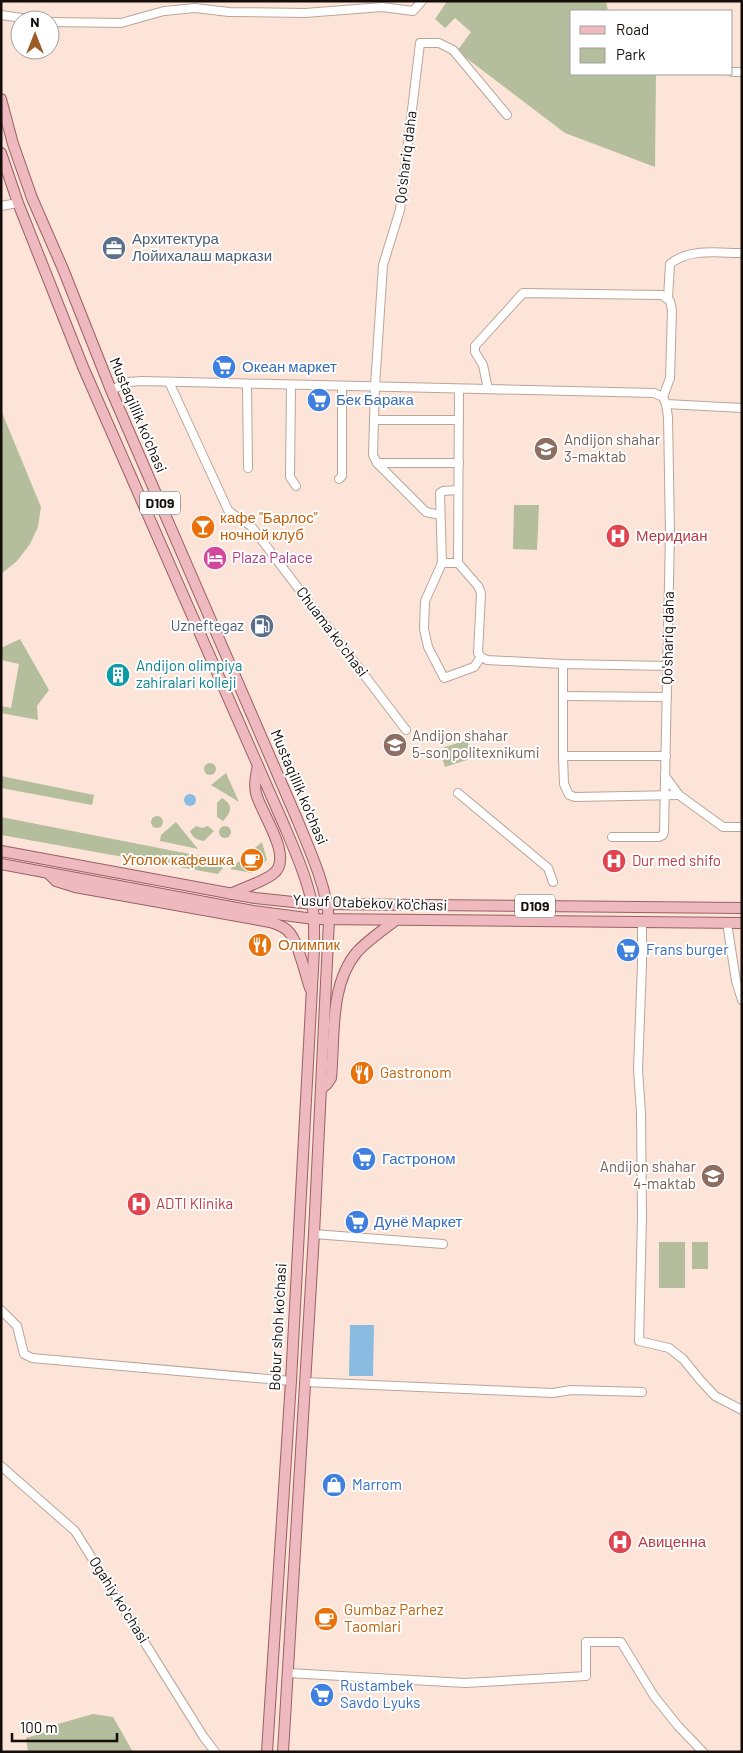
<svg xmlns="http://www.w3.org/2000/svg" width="743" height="1753" viewBox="0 0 743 1753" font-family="Barlow,sans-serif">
	<rect width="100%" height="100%" fill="#fce5d8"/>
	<g fill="#b4be9c">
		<polygon points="443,1 606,1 608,11 572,11 572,74 656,74 655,167 565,133 457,51 471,32 455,18 445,28 435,19 446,3"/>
		<polygon points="1,410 41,507 38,527 30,544 17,561 1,574"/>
		<polygon points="514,505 539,505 537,550 513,549"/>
		<polygon points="20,639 49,690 37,706 38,720 1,713 1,706 11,708 19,664 1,660 1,648"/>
		<polygon points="467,740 473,758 445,767 439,749"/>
		<circle cx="210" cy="769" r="6"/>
		<polygon points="226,773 239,802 211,785"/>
		<polygon points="1,776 94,795 92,805 1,788"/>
		<path d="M222,798c12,7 9,15 1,23l-6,-4v-14z"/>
		<circle cx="157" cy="822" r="6"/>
		<polygon points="1,817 215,859 223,868 218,874 1,835"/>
		<polygon points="176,822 198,849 160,841 161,835"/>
		<circle cx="225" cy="832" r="6"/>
		<path d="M196,826l6,2 6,-2 6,5 -10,10c-7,-1 -11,-3 -14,-10z"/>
		<polygon points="262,842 267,860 252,873 230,869"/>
		<rect x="659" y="1242" width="26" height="46"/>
		<rect x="692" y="1242" width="16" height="27"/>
		<polygon points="93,1714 113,1717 133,1752 28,1752 26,1738 46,1732 47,1727"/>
	</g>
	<g fill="#8abce1">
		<circle cx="190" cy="800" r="6"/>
		<polygon points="350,1325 374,1325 373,1376 349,1376"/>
	</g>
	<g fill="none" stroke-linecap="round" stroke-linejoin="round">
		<g stroke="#bba599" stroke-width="10">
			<g id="minor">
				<polyline points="1,15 36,20"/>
				<polyline points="50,22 121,23 164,11 195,8 229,12 305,13 382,7 413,11 422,1"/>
				<polyline points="732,72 742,72"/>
				<polyline points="1,206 18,203"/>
				<path d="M668,298l2,-34c19,-16 48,-11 72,-11"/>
				<path d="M169,382l59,128c7,7 15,10 23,16l155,204"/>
				<polyline points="247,384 248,468"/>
				<polyline points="291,385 290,477 296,486"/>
				<polyline points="459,389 458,563 478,586 481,593 478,653 481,657 487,660 563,664 668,666"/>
				<polyline points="488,389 483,365 475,352 475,346 523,293 662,295 670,301 672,310 670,378 663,397"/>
				<polyline points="111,390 129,382 142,381 654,393 663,397 666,404 668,417 670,532 664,832 663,835 659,837 612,837"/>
				<polyline points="666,404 742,408"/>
				<polyline points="374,420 459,420"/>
				<polyline points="377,463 459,463"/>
				<polyline points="339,479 342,476 342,386"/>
				<polyline points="440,515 426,512 377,463 373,455 375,386 383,265 400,210 420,43 439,43 453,50 507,115"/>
				<polyline points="442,563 425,601 424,629 428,647 444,678 474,667 481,657"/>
				<polyline points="458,563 442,563 440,493 443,491 458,490"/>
				<polyline points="563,664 563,756 564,784 569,795 575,797 679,795"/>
				<polyline points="564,696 667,697"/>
				<polyline points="563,756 666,756"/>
				<polyline points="665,776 679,795 723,827 742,827"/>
				<polyline points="458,793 548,868 553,882"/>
				<polyline points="642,922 642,964 638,1070 641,1113 642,1218 639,1341 669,1348 683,1359 701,1381 715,1396 742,1410"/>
				<polyline points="727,923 736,981 742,1000"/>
				<polyline points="314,1234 443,1244"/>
				<polyline points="1,1310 17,1326 24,1354 32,1358 291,1381"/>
				<polyline points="305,1382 553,1393 571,1390 642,1392"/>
				<polyline points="1,1466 75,1531 203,1736 215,1752"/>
				<polyline points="288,1673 465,1683 586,1676 586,1642 621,1642 654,1696 678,1726 703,1752"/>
			</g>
		</g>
		<g stroke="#9b5f64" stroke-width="12">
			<g id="major">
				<path d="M1,99l12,45 19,54 31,71 48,121 186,429c13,32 29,66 32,101l-15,314 -31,518"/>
				<path d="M1,153l17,50 65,164 201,458c11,26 22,51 28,78 3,15 2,31 2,47l-23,431 -24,371"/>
				<polyline points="1,851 255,898 312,904 742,908"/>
				<polyline points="1,864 253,911 314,919 742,923"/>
				<path d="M48,873l8,8 19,6 195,35c7,2 13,4 18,9 10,9 17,43 22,57"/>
				<path d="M231,894c13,-7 30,-11 42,-20 22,-16 -13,-62 -17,-81 -2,-9 0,-19 2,-27"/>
				<path d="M322,1088l5,-4 4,-6c4,-41 -2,-93 26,-126 11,-12 26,-22 39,-32"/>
			</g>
		</g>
		<use href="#minor" stroke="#fff" stroke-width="8"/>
		<use href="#major" stroke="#eeb9bf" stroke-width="10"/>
	</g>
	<defs>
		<g id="office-disc" transform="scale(1.25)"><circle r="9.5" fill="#5c6f8a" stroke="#fff"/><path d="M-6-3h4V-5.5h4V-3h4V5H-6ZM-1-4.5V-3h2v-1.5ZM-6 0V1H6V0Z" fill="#fff"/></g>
		<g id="supermarket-disc" transform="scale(1.25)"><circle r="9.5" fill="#3f7fe0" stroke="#fff"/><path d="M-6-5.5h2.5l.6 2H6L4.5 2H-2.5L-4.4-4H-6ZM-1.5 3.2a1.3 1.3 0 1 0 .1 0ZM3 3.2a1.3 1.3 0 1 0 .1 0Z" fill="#fff"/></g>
		<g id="school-disc" transform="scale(1.25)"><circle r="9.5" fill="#8d6e63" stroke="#fff"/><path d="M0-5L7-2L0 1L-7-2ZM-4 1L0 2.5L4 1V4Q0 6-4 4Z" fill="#fff"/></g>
		<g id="bar-disc" transform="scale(1.25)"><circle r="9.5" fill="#e8710a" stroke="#fff"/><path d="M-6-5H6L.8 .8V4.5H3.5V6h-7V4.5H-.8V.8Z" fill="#fff"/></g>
		<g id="hospital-disc" transform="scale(1.25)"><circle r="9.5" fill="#e0444e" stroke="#fff"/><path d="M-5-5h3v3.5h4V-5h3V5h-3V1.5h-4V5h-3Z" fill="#fff"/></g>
		<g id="hotel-disc" transform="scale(1.25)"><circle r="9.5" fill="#d1479c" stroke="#fff"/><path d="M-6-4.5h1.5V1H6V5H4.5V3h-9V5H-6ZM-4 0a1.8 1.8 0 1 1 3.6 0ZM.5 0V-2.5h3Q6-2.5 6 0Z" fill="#fff"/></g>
		<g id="fuel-disc" transform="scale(1.25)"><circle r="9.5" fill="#5c6f8a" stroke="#fff"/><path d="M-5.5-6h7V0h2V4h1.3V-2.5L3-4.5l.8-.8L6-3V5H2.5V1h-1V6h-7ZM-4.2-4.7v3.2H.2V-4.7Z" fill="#fff"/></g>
		<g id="building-disc" transform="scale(1.25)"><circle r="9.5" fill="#0f9aa8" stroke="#fff"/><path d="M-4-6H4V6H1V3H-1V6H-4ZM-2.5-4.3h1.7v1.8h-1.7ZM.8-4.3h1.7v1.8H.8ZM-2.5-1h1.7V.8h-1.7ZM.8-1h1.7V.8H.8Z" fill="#fff"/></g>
		<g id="university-disc" transform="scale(1.25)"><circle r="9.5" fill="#8d6e63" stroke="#fff"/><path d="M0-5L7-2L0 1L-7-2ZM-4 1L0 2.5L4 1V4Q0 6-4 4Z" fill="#fff"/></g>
		<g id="cafe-disc" transform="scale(1.25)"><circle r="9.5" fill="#e8710a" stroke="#fff"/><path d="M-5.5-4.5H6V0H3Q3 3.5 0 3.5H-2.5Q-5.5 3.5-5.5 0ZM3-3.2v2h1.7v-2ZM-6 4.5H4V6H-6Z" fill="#fff"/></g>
		<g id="restaurant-disc" transform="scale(1.25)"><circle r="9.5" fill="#e8710a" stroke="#fff"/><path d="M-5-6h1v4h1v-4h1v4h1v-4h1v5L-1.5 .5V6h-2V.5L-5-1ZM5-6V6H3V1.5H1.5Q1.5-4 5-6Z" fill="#fff"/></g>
		<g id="shop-disc" transform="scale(1.25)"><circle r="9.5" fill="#3f7fe0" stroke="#fff"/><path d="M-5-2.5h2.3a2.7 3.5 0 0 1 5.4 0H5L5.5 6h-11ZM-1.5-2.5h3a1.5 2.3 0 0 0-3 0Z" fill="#fff"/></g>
	</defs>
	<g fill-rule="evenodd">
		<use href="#office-disc" x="114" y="248"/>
		<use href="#supermarket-disc" x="224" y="367"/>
		<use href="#supermarket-disc" x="319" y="400"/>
		<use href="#school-disc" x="546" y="449"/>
		<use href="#bar-disc" x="203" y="527"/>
		<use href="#hospital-disc" x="618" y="536"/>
		<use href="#hotel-disc" x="215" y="558"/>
		<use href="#fuel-disc" x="262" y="626"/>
		<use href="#building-disc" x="118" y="675"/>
		<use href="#university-disc" x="395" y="745"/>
		<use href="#cafe-disc" x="252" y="860"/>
		<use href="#hospital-disc" x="614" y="861"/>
		<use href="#restaurant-disc" x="260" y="945"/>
		<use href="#supermarket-disc" x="628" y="950"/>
		<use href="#restaurant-disc" x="362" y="1073"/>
		<use href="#supermarket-disc" x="364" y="1159"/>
		<use href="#school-disc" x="713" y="1176"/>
		<use href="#hospital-disc" x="139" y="1204"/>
		<use href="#supermarket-disc" x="357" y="1222"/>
		<use href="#shop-disc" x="334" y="1485"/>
		<use href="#hospital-disc" x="620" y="1542"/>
		<use href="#cafe-disc" x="326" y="1619"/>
		<use href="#supermarket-disc" x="322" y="1695"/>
	</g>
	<g text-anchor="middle" stroke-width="4" stroke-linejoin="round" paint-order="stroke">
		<g fill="#fff" stroke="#5a5653" stroke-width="1">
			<rect x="140" y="491.5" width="40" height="23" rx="4"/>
			<rect x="515" y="894.5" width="40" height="23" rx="4"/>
		</g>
		<g font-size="14" font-weight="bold" fill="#140d09">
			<text x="160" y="508">D109</text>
			<text x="535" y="911">D109</text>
		</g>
		<g font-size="15" fill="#140d09" stroke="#fff">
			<text transform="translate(406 157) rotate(-83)" y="5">Qo'shariq daha</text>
			<text transform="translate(138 415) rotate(67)" y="5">Mustaqillik ko'chasi</text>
			<text transform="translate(332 632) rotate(53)" y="5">Chuama koʻchasi</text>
			<text transform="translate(668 638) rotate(-89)" y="5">Qo'shariq daha</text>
			<text transform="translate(299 787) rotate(67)" y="5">Mustaqillik ko'chasi</text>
			<text transform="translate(370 903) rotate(2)" y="5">Yusuf Otabekov ko'chasi</text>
			<text transform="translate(278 1327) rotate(-87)" y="5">Bobur shoh ko'chasi</text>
			<text transform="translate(119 1600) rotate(58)" y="5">Ogahiy koʻchasi</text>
		</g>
		<g font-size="15" fill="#4e5e75" stroke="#fff" text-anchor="start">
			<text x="132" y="244">Архитектура<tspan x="132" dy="17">Лойихалаш маркази</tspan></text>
			<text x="244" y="631" text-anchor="end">Uzneftegaz</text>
		</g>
		<g font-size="15" fill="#366cbe" stroke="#fff" text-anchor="start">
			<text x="242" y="372">Океан маркет</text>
			<text x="336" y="405">Бек Барака</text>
			<text x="646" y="955">Frans burger</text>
			<text x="382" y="1164">Гастроном</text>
			<text x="374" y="1227">Дунё Маркет</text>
			<text x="352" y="1490">Marrom</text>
			<text x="340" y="1691">Rustambek<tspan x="340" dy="17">Savdo Lyuks</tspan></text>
		</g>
		<g font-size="15" fill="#785e54" stroke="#fff" text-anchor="start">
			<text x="564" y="445">Andijon shahar<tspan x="564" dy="17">3-maktab</tspan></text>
			<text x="412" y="741">Andijon shahar<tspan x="412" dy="17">5-son politexnikumi</tspan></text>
			<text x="696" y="1172" text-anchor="end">Andijon shahar<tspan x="696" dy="17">4-maktab</tspan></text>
		</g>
		<g font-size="15" fill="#c56008" stroke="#fff" text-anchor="start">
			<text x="220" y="523">кафе "Барлос"<tspan x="220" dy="17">ночной клуб</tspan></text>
			<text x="234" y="865" text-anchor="end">Уголок кафешка</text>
			<text x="278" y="950">Олимпик</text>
			<text x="380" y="1078">Gastronom</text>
			<text x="344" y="1615">Gumbaz Parhez<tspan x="344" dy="17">Taomlari</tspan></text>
		</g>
		<g font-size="15" fill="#be3a42" stroke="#fff" text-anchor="start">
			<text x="636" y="541">Меридиан</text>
			<text x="632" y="866">Dur med shifo</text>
			<text x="156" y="1209">ADTI Klinika</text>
			<text x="638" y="1547">Авиценна</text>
		</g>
		<g font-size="15" fill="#b23c85" stroke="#fff" text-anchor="start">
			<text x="232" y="563">Plaza Palace</text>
		</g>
		<g font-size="15" fill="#0d838f" stroke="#fff" text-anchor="start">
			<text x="136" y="671">Andijon olimpiya<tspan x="136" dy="17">zahiralari kolleji</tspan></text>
		</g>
	</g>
	<rect width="743" height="1753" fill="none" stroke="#140d09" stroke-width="5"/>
	<rect x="570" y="10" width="162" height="65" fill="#ffffff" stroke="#a19e9d"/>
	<rect x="580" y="26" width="25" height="8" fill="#eeb9bf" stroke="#a19e9d"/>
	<text x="616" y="35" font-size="15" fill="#140d09">Road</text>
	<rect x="580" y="48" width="25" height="15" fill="#b4be9c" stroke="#a19e9d"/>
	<text x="616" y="60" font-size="15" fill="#140d09">Park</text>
	<g transform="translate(35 35)"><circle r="24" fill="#ffffff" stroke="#a19e9d"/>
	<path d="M0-4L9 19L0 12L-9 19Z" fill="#9c5c26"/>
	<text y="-8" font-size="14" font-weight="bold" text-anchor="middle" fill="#140d09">N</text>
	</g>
	<path d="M12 1733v8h105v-8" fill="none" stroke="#140d09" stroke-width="2.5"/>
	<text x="20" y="1733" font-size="15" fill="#140d09" stroke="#ffffff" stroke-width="4" paint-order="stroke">100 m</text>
</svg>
